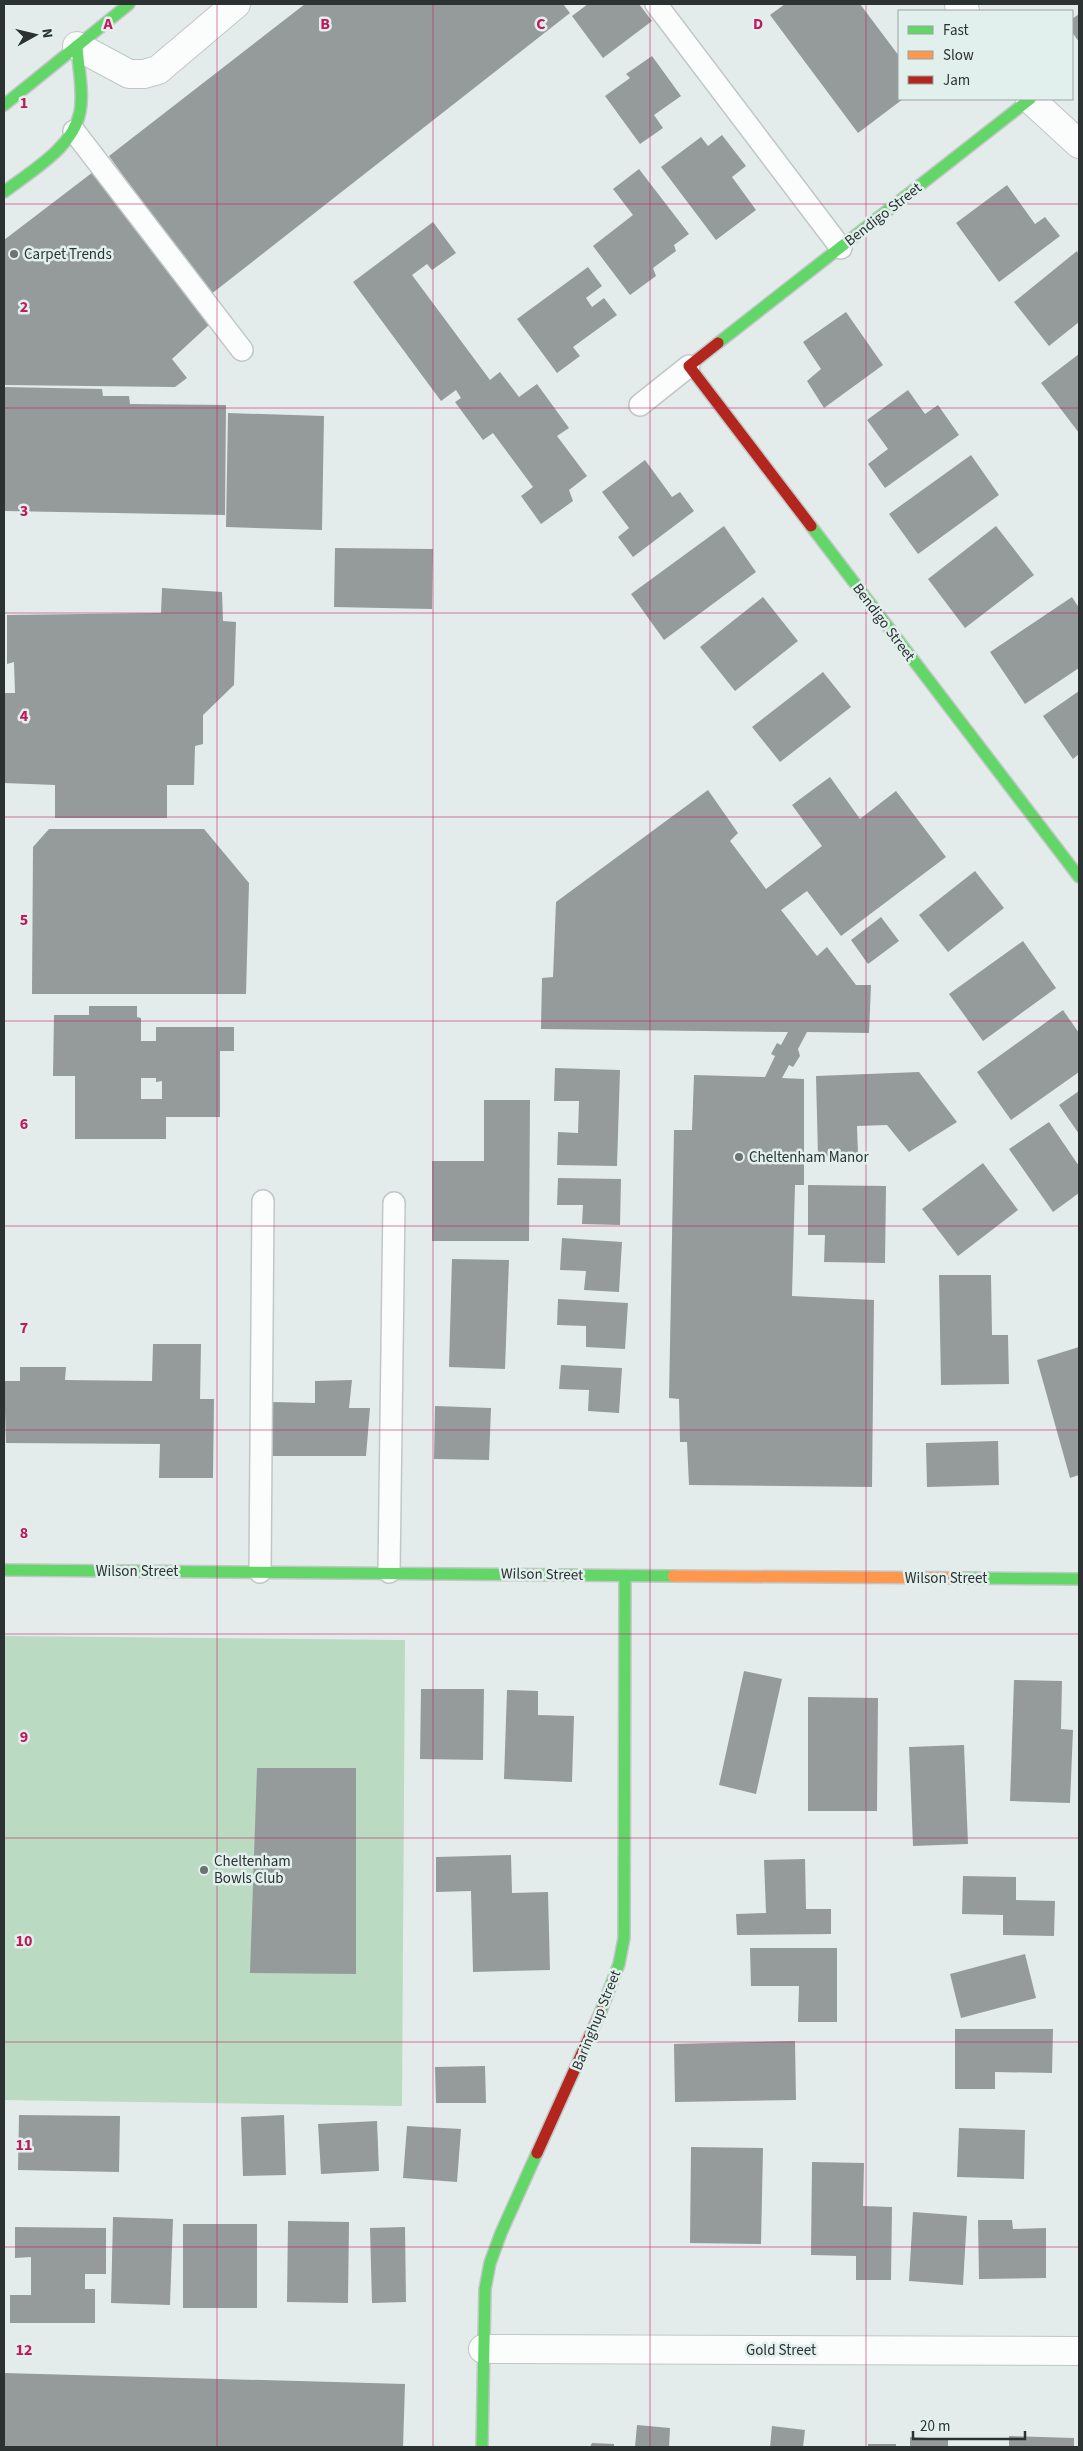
<svg xmlns="http://www.w3.org/2000/svg" width="1083" height="2451" viewBox="0 0 1083 2451" font-family="'Source Sans 3',sans-serif">
	<rect width="100%" height="100%" fill="#e4eceb"/>
	<polygon fill="#badac2" points="4,1636 405,1640 402,2106 4,2100"/>
	<g fill="#959b9a" fill-rule="evenodd">
		<polygon points="305,4 563,4 570,13 210,295 109,156"/>
		<polygon points="588,4 639,4 652,21 603,58 572,16"/>
		<polygon points="785,4 860,4 899,56 899,99 903,99 858,133 770,15"/>
		<polygon points="1079,14 1079,42 1072,32 1072,19"/>
		<polygon points="652,56 681,96 654,115 663,128 640,144 605,96 630,78 626,74"/>
		<polygon points="722,135 746,166 732,177 756,210 716,240 661,167 701,137 708,146"/>
		<polygon points="97,169 211,323 172,359 187,378 175,387 4,385 4,240"/>
		<polygon points="639,169 689,234 674,245 676,251 653,268 656,276 630,295 593,246 633,215 613,189"/>
		<polygon points="1007,185 1035,224 1045,217 1060,236 999,282 956,223"/>
		<polygon points="433,222 456,253 432,270 427,264 412,275 490,380 500,372 519,397 537,384 569,428 557,436 587,476 569,490 573,501 541,524 521,496 533,487 493,433 483,440 455,402 461,398 456,390 441,401 353,282"/>
		<polygon points="1077,251 1079,255 1079,322 1049,346 1014,302"/>
		<polygon points="588,267 602,286 586,298 592,307 604,298 617,315 573,347 580,356 557,373 517,319"/>
		<polygon points="846,312 883,365 824,408 807,381 821,369 803,342"/>
		<polygon points="1079,354 1079,433 1041,383"/>
		<polygon points="4,387 102,389 103,396 129,396 130,404 226,405 225,515 4,511"/>
		<polygon points="908,390 925,414 938,405 959,435 885,488 868,464 888,449 867,420"/>
		<polygon points="228,413 324,416 322,530 226,527"/>
		<polygon points="971,455 999,495 918,554 889,514"/>
		<polygon points="645,460 672,497 680,492 694,511 633,557 618,537 629,528 602,492"/>
		<polygon points="724,526 756,572 664,640 631,594"/>
		<polygon points="996,526 1034,575 965,628 928,579"/>
		<polygon points="335,548 433,549 432,609 334,607"/>
		<polygon points="162,588 222,592 223,621 236,622 234,685 203,715 203,744 195,746 194,785 167,785 167,818 55,818 55,785 4,783 4,693 15,693 14,662 7,664 7,615 161,613"/>
		<polygon points="763,597 798,641 735,691 700,647"/>
		<polygon points="1072,597 1079,608 1079,668 1025,704 990,652"/>
		<polygon points="823,672 851,707 780,762 752,727"/>
		<polygon points="1079,691 1079,754 1073,759 1043,716"/>
		<polygon points="830,777 860,819 896,791 946,857 841,936 807,891 781,910 817,956 827,947 856,985 871,985 869,1033 807,1032 798,1049 800,1056 793,1067 789,1065 782,1078 804,1079 804,1185 795,1185 792,1296 874,1300 872,1487 689,1485 687,1442 680,1442 679,1399 669,1398 674,1130 692,1130 694,1075 765,1077 775,1056 771,1054 777,1043 781,1045 788,1032 541,1029 542,978 553,977 556,902 708,790 738,833 730,841 766,889 822,846 792,805"/>
		<polygon points="49,829 204,829 249,883 246,994 32,994 33,847"/>
		<polygon points="975,871 1004,908 948,952 919,915"/>
		<polygon points="881,917 899,941 868,964 851,940"/>
		<polygon points="1023,941 1056,988 983,1041 949,994"/>
		<path d="M89,1006h48v11l4,1v23h15v-14h78v24h-14v66h-54v22h-91v-63h-22l1,-61h35zM141,1078h15v4l6,-1v18h-21z"/>
		<polygon points="1063,1010 1079,1033 1079,1072 1011,1120 977,1072"/>
		<polygon points="555,1068 620,1070 617,1166 557,1165 558,1132 578,1133 579,1101 554,1101"/>
		<polygon points="919,1072 957,1122 909,1152 887,1125 857,1126 858,1154 818,1157 816,1076"/>
		<polygon points="1079,1091 1079,1134 1059,1105"/>
		<polygon points="484,1100 530,1100 529,1241 432,1241 432,1161 484,1161"/>
		<polygon points="1049,1122 1079,1166 1079,1193 1053,1212 1009,1149"/>
		<polygon points="983,1163 1018,1210 958,1256 922,1209"/>
		<polygon points="558,1178 621,1179 620,1225 582,1224 583,1205 557,1205"/>
		<polygon points="808,1185 886,1186 885,1263 824,1262 825,1235 808,1235"/>
		<polygon points="562,1238 622,1242 619,1292 584,1290 586,1271 560,1270"/>
		<polygon points="452,1259 509,1260 505,1369 449,1367"/>
		<polygon points="939,1275 991,1275 992,1335 1008,1335 1009,1384 941,1385"/>
		<polygon points="558,1299 628,1303 625,1349 586,1347 586,1326 557,1325"/>
		<polygon points="153,1344 201,1344 200,1399 214,1399 213,1478 159,1478 160,1444 6,1443 4,1381 20,1381 20,1367 66,1367 65,1380 152,1381"/>
		<polygon points="1079,1347 1079,1475 1070,1478 1037,1360"/>
		<polygon points="561,1365 622,1368 619,1413 588,1411 589,1390 559,1389"/>
		<polygon points="352,1380 349,1408 370,1408 366,1456 270,1456 272,1402 315,1403 315,1381"/>
		<polygon points="435,1406 491,1408 489,1460 434,1459"/>
		<polygon points="998,1441 999,1485 927,1487 926,1443"/>
		<polygon points="744,1671 782,1679 756,1794 719,1785"/>
		<polygon points="1014,1680 1062,1681 1061,1729 1073,1730 1070,1803 1010,1801"/>
		<polygon points="421,1689 484,1689 483,1760 420,1759"/>
		<polygon points="507,1690 538,1691 538,1715 574,1716 572,1782 504,1779"/>
		<polygon points="808,1697 878,1698 877,1811 808,1811"/>
		<polygon points="964,1745 968,1844 913,1846 909,1747"/>
		<polygon points="257,1768 356,1768 356,1974 250,1973"/>
		<polygon points="511,1855 512,1893 548,1892 550,1970 473,1972 471,1891 436,1892 436,1857"/>
		<polygon points="805,1859 806,1909 831,1909 831,1934 737,1935 736,1914 766,1913 764,1860"/>
		<polygon points="963,1876 1016,1877 1016,1900 1055,1901 1054,1936 1003,1935 1003,1915 962,1914"/>
		<polygon points="750,1948 837,1948 837,2022 798,2022 799,1986 751,1986"/>
		<polygon points="1025,1954 1036,1998 961,2018 950,1974"/>
		<polygon points="955,2029 1053,2029 1052,2073 995,2072 995,2089 955,2089"/>
		<polygon points="795,2041 796,2100 675,2102 674,2044"/>
		<polygon points="485,2066 486,2103 436,2103 435,2067"/>
		<polygon points="19,2115 120,2116 119,2172 18,2170"/>
		<polygon points="284,2115 286,2175 243,2176 241,2117"/>
		<polygon points="377,2121 379,2171 321,2174 318,2124"/>
		<polygon points="407,2126 461,2129 457,2182 403,2178"/>
		<polygon points="959,2128 1025,2130 1024,2179 957,2177"/>
		<polygon points="691,2147 763,2148 761,2244 690,2243"/>
		<polygon points="812,2162 864,2163 863,2206 892,2207 891,2280 856,2280 856,2256 811,2255"/>
		<polygon points="913,2212 967,2216 963,2285 909,2281"/>
		<polygon points="113,2217 173,2219 170,2305 111,2303"/>
		<polygon points="978,2220 1012,2220 1013,2229 1046,2228 1046,2278 979,2279"/>
		<polygon points="288,2221 349,2222 348,2303 287,2302"/>
		<rect x="183" y="2224" width="74" height="84"/>
		<polygon points="15,2227 106,2228 106,2274 85,2274 85,2289 95,2289 95,2323 10,2323 10,2295 31,2295 31,2257 15,2258"/>
		<polygon points="405,2227 406,2302 372,2303 370,2228"/>
		<polygon points="4,2373 405,2384 403,2447 4,2447"/>
		<polygon points="637,2425 670,2428 669,2447 635,2447"/>
		<polygon points="772,2426 805,2430 803,2447 770,2447"/>
		<polygon points="1009,2436 1074,2438 1074,2447 1009,2447"/>
		<polygon points="910,2437 948,2439 948,2447 910,2447"/>
		<polygon points="592,2443 614,2444 614,2447 590,2447"/>
		<rect x="868" y="2444" width="28" height="3"/>
	</g>
	<g fill="none" stroke-linecap="round" stroke-linejoin="round">
		<g stroke="#c1c7c6" stroke-width="24">
			<g id="lane">
				<polyline points="656,4 841,248"/>
				<polyline points="74,131 242,350"/>
				<polyline points="640,405 689,366"/>
				<polyline points="260,1572 263,1201"/>
				<polyline points="389,1572 394,1203"/>
			</g>
		</g>
		<g stroke="#c1c7c6" stroke-width="30">
			<g id="street">
				<polyline points="959,4 965,11"/>
				<polyline points="77,46 129,74 144,74 158,70 236,4"/>
				<polyline points="1030,99 1079,144"/>
				<polyline points="483,2349 1079,2351"/>
			</g>
		</g>
		<g stroke="#c1c7c6" stroke-width="14">
			<g id="fast">
				<polyline points="4,105 129,4"/>
				<path d="M4,192c27,-21 69,-44 76,-80 4,-21 -2,-45 -3,-66"/>
				<polyline points="718,343 1030,99"/>
				<polyline points="811,526 1079,877"/>
				<polyline points="4,1570 673,1576"/>
				<polyline points="964,1578 1079,1579"/>
				<polyline points="601,2011 619,1964 624,1938 625,1576"/>
				<polyline points="482,2447 485,2289 490,2263 501,2233 537,2153"/>
			</g>
		</g>
		<g stroke="#c1c7c6" stroke-width="14">
			<polyline id="slow" points="673,1576 964,1578"/>
		</g>
		<g stroke="#c1c7c6" stroke-width="14">
			<g id="jam">
				<polyline points="718,343 689,366 811,526"/>
				<polyline points="537,2153 601,2011"/>
			</g>
		</g>
		<use href="#lane" stroke="#fbfcfc" stroke-width="21"/>
		<use href="#street" stroke="#fbfcfc" stroke-width="28"/>
		<use href="#fast" stroke="#63d668" stroke-width="11"/>
		<use href="#slow" stroke="#ff974d" stroke-width="11"/>
		<use href="#jam" stroke="#b3261e" stroke-width="11"/>
	</g>
	<path fill="none" stroke="#c2185b" stroke-width="1" stroke-opacity="0.55" d="M217,4v2443M433,4v2443M650,4v2443M866,4v2443M4,204h1075M4,408h1075M4,613h1075M4,817h1075M4,1021h1075M4,1226h1075M4,1430h1075M4,1634h1075M4,1838h1075M4,2042h1075M4,2247h1075"/>
	<g fill="#6c7372" stroke="#e1efed" stroke-width="2">
		<circle cx="14" cy="254" r="5"/>
		<circle cx="739" cy="1157" r="5"/>
		<circle cx="204" cy="1870" r="5"/>
	</g>
	<g text-anchor="middle" stroke-width="5" stroke-linejoin="round" paint-order="stroke">
		<g font-size="15" fill="#2c3231" stroke="#e1efed">
			<text transform="translate(883 214) rotate(-38)" y="5">Bendigo Street</text>
			<text transform="translate(884 622) rotate(53)" y="5">Bendigo Street</text>
			<text x="137" y="1576">Wilson Street</text>
			<text transform="translate(542 1574) rotate(1)" y="5">Wilson Street</text>
			<text x="946" y="1583">Wilson Street</text>
			<text transform="translate(596 2020) rotate(-68)" y="5">Baringhup Street</text>
			<text x="781" y="2355">Gold Street</text>
		</g>
		<g font-size="15" fill="#2c3231" stroke="#e1efed" text-anchor="start">
			<text x="24" y="259">Carpet Trends</text>
			<text x="749" y="1162">Cheltenham Manor</text>
			<text x="214" y="1866">Cheltenham<tspan x="214" dy="17">Bowls Club</tspan></text>
		</g>
	</g>
	<g font-size="16" text-anchor="middle" font-weight="bold" fill="#c2185b" stroke="#e1efed" stroke-width="5" stroke-linejoin="round" paint-order="stroke">
		<text x="108" y="29">A</text>
		<text x="325" y="29">B</text>
		<text x="541" y="29">C</text>
		<text x="758" y="29">D</text>
		<text x="24" y="108">1</text>
		<text x="24" y="312">2</text>
		<text x="24" y="516">3</text>
		<text x="24" y="721">4</text>
		<text x="24" y="925">5</text>
		<text x="24" y="1129">6</text>
		<text x="24" y="1333">7</text>
		<text x="24" y="1538">8</text>
		<text x="24" y="1742">9</text>
		<text x="24" y="1946">10</text>
		<text x="24" y="2150">11</text>
		<text x="24" y="2355">12</text>
	</g>
	<rect width="1083" height="2451" fill="none" stroke="#2c3231" stroke-width="10"/>
	<rect x="898" y="10" width="175" height="90" fill="#e1efed" stroke="#99a3a2"/>
	<rect x="908" y="26" width="25" height="8" fill="#63d668" stroke="#99a3a2"/>
	<text x="943" y="35" font-size="15" fill="#2c3231">Fast</text>
	<rect x="908" y="51" width="25" height="8" fill="#ff974d" stroke="#99a3a2"/>
	<text x="943" y="60" font-size="15" fill="#2c3231">Slow</text>
	<rect x="908" y="76" width="25" height="8" fill="#b3261e" stroke="#99a3a2"/>
	<text x="943" y="85" font-size="15" fill="#2c3231">Jam</text>
	<g transform="translate(35 35) rotate(82)" stroke="#e1efed" stroke-width="4" paint-order="stroke">
	<path d="M0-4L9 19L0 12L-9 19Z" fill="#2c3231"/>
	<text y="-8" font-size="14" font-weight="bold" text-anchor="middle" fill="#2c3231">N</text>
	</g>
	<path d="M913 2431v8h112v-8" fill="none" stroke="#2c3231" stroke-width="2.5"/>
	<text x="920" y="2431" font-size="15" fill="#2c3231" stroke="#e1efed" stroke-width="4" paint-order="stroke">20 m</text>
</svg>
